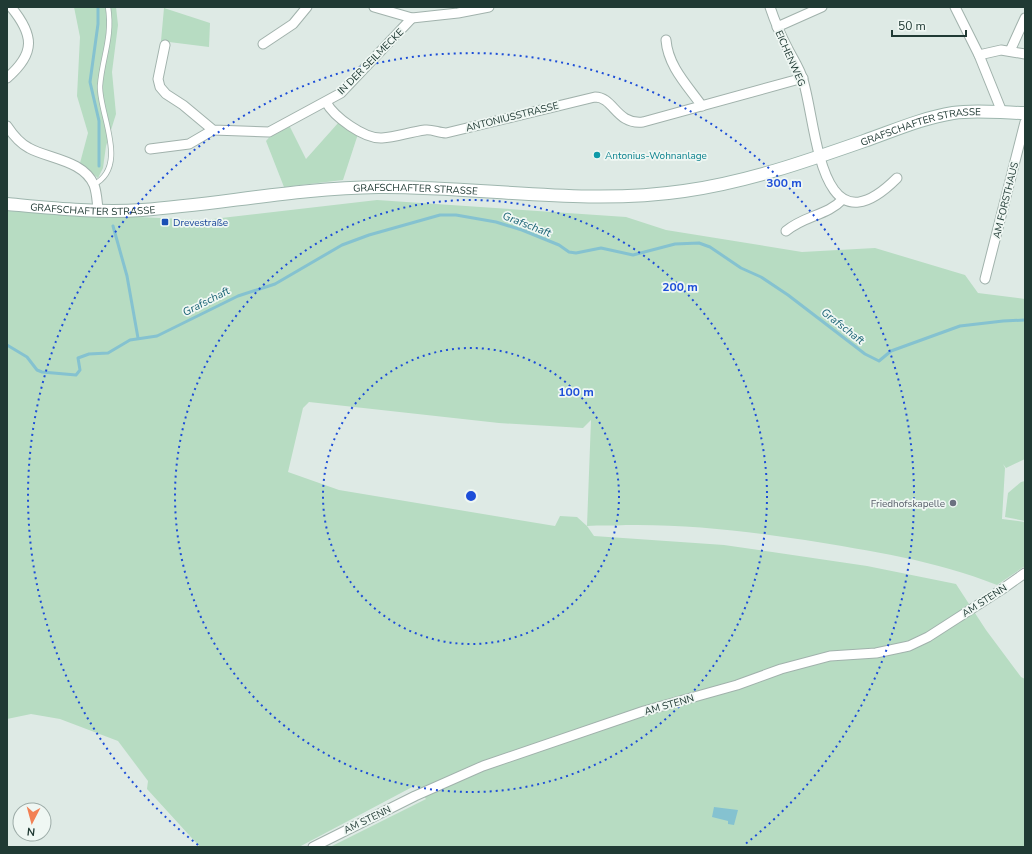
<svg xmlns="http://www.w3.org/2000/svg" width="1032" height="854" viewBox="0 0 1032 854" font-family="'Nunito Sans',sans-serif">
	<rect width="100%" height="100%" fill="#deeae5"/>
	<g fill="#b7dcc2" fill-rule="evenodd">
		<polygon points="74,7 116,7 118,25 112,72 116,114 106,146 103,168 98,178 80,163 88,133 77,96 80,37"/>
		<polygon points="164,8 210,23 209,47 161,41"/>
		<polygon points="339,122 358,134 343,180 284,187 266,141 273,133 289,125 306,159"/>
		<path d="M377,200l249,17 40,13 136,22 73,-4 90,27 13,18 47,6v160l-19,9 -3,-4 2,4 -3,51 23,3v44l-28,19c-63,-25 -126,-34 -192,-45 -59,-9 -119,-16 -179,-15 -13,1 -26,0 -39,1l7,10 130,9 143,21 89,18 30,46 35,47 4,2v168h-695l96,-48 -10,-14 -117,62h-99l-53,-58 1,-8 -30,-40 -58,-22 -29,-5 -24,5v-508l197,9zM309,402l190,21 84,5 8,-8 -4,106 -10,-9 -17,-1 -5,10 -216,-36 -51,-18 15,-64z"/>
		<polygon points="1025,481 1025,521 1005,517 1008,493 1021,482"/>
	</g>
	<polygon fill="#85c2d0" points="714,807 738,810 734,825 728,824 728,821 712,817"/>
	<g fill="none" stroke-linecap="round" stroke-linejoin="round">
		<g stroke="#85c2d0" stroke-width="3">
			<polyline points="98,7 98,24 90,82 99,121 99,166"/>
			<polyline points="113,226 127,276 138,338"/>
			<polyline points="7,345 27,357 37,370 42,372 76,375 80,370 78,358 89,354 108,353 130,340 157,336 238,296 275,284 342,245 369,235 440,215 456,215 496,222 522,230 559,245 569,252 576,253 601,248 633,255 675,244 699,243 710,247 741,268 761,277 788,295 865,354 879,361 891,351 960,326 1003,321 1025,320"/>
		</g>
		<g stroke="#a1b2ac" stroke-width="6">
			<path id="lane" d="M93,185c37,-18 6,-71 7,-99 2,-28 13,-49 8,-79"/>
		</g>
		<g stroke="#a1b2ac" stroke-width="11">
			<g id="street">
				<polyline points="374,7 412,18 458,13 489,7"/>
				<path d="M770,7c5,15 11,29 18,42 5,10 12,20 15,31 14,45 16,176 94,98"/>
				<polyline points="955,7 979,55 1002,112"/>
				<polyline points="777,27 822,7"/>
				<path d="M666,40c2,26 21,45 36,66"/>
				<polyline points="263,44 293,24 307,7"/>
				<polyline points="165,45 158,79 160,87 166,94 183,105 213,130 269,132 341,93 412,18"/>
				<polyline points="1010,51 1025,18"/>
				<polyline points="979,55 1001,50 1025,54"/>
				<path d="M7,78c29,-25 27,-43 4,-71"/>
				<path d="M326,102c8,15 38,37 56,36 14,-1 28,-6 43,-8 7,-1 14,3 21,3l149,-36c19,0 21,28 48,25l160,-44"/>
				<path d="M7,126c6,9 12,17 22,22 20,11 54,12 65,37 3,8 3,17 4,24"/>
				<polyline points="150,149 189,144 213,130"/>
				<path d="M786,231c19,-16 41,-15 57,-32"/>
				<polyline points="985,279 1025,122"/>
				<polyline points="313,847 415,796 483,766 644,711 737,685 781,669 830,656 876,653 909,646 928,637 1001,590 1025,573"/>
			</g>
		</g>
		<g stroke="#9eb6ae" stroke-width="14">
			<g id="secondary">
				<path id="s1" d="M7,204c44,4 90,9 135,6 79,-6 157,-22 237,-23 101,-1 204,19 305,4 63,-9 120,-29 180,-50 29,-10 58,-23 89,-28 23,-4 48,0 72,0"/>
			</g>
		</g>
		<use href="#lane" stroke="#fff" stroke-width="4.5"/>
		<use href="#street" stroke="#fff" stroke-width="9"/>
		<use href="#secondary" stroke="#fff" stroke-width="12"/>
	</g>
	<g fill="none" stroke="#1d4ed8" stroke-width="2" stroke-dasharray="2 4">
		<circle cx="471" cy="496" r="148"/>
		<circle cx="471" cy="496" r="296"/>
		<path d="M198 845A443 443 0 1 1 744 845"/>
	</g>
	<circle fill="#0f9aa8" stroke="#eff7f3" stroke-width="1.5" cx="597" cy="155" r="4"/>
	<rect fill="#1a4fb4" stroke="#eff7f3" stroke-width="1.5" x="161" y="218" width="8" height="8" rx="2"/>
	<circle fill="#6b7280" stroke="#eff7f3" stroke-width="1.5" cx="953" cy="503" r="4"/>
	<g text-anchor="middle" stroke-width="3.5" stroke-linejoin="round" paint-order="stroke">
		<g font-size="10" fill="#203a34" stroke="#eff7f3">
			<text transform="translate(791 58) rotate(66)" y="4">EICHENWEG</text>
			<text transform="translate(370 61) rotate(-45)" y="4">IN DER SEILMECKE</text>
			<text transform="translate(512 116) rotate(-14)" y="4">ANTONIUSSTRASSE</text>
			<text dy="4" stroke="none"><textPath href="#s1" startOffset="925">GRAFSCHAFTER STRASSE</textPath></text>
			<text dy="4" stroke="none"><textPath href="#s1" startOffset="410">GRAFSCHAFTER STRASSE</textPath></text>
			<text transform="translate(1005 200) rotate(-76)" y="4">AM FORSTHAUS</text>
			<text dy="4" stroke="none"><textPath href="#s1" startOffset="86">GRAFSCHAFTER STRASSE</textPath></text>
			<text transform="translate(984 600) rotate(-33)" y="4">AM STENN</text>
			<text transform="translate(669 704) rotate(-16)" y="4">AM STENN</text>
			<text transform="translate(367 819) rotate(-26)" y="4">AM STENN</text>
		</g>
		<g font-size="10" fill="#0d838f" stroke="#eff7f3" text-anchor="start">
			<text x="605" y="159">Antonius-Wohnanlage</text>
		</g>
		<g font-size="10" fill="#164399" stroke="#eff7f3" text-anchor="start">
			<text x="173" y="226">Drevestraße</text>
		</g>
		<g font-size="10" fill="#5b616d" stroke="#eff7f3" text-anchor="end">
			<text x="945" y="507">Friedhofskapelle</text>
		</g>
		<g font-size="11" font-style="italic" fill="#1a6375" stroke="#eff7f3">
			<text transform="translate(527 224) rotate(21)" y="4">Grafschaft</text>
			<text transform="translate(206 301) rotate(-27)" y="4">Grafschaft</text>
			<text transform="translate(843 326) rotate(38)" y="4">Grafschaft</text>
		</g>
	</g>
	<circle cx="471" cy="496" r="6" fill="#1d4ed8" stroke="#eff7f3" stroke-width="2"/>
	<g font-size="12" text-anchor="middle" font-weight="bold" fill="#1d4ed8" stroke="#eff7f3" stroke-width="3.5" stroke-linejoin="round" paint-order="stroke">
		<text x="784" y="187">300 m</text>
		<text x="680" y="291">200 m</text>
		<text x="576" y="396">100 m</text>
	</g>
	<rect width="1032" height="854" fill="none" stroke="#203a34" stroke-width="16"/>
	<g transform="translate(32 822) rotate(186)"><circle r="19" fill="#eff7f3" stroke="#9caba7"/>
	<path d="M0-3L7 15L0 10L-7 15Z" fill="#f28054"/>
	<text y="-6" font-size="11" font-weight="bold" text-anchor="middle" fill="#203a34">N</text>
	</g>
	<path d="M892 30v6h74v-6" fill="none" stroke="#203a34" stroke-width="2"/>
	<text x="898" y="30" font-size="12" fill="#203a34" stroke="#eff7f3" stroke-width="3" paint-order="stroke">50 m</text>
</svg>
